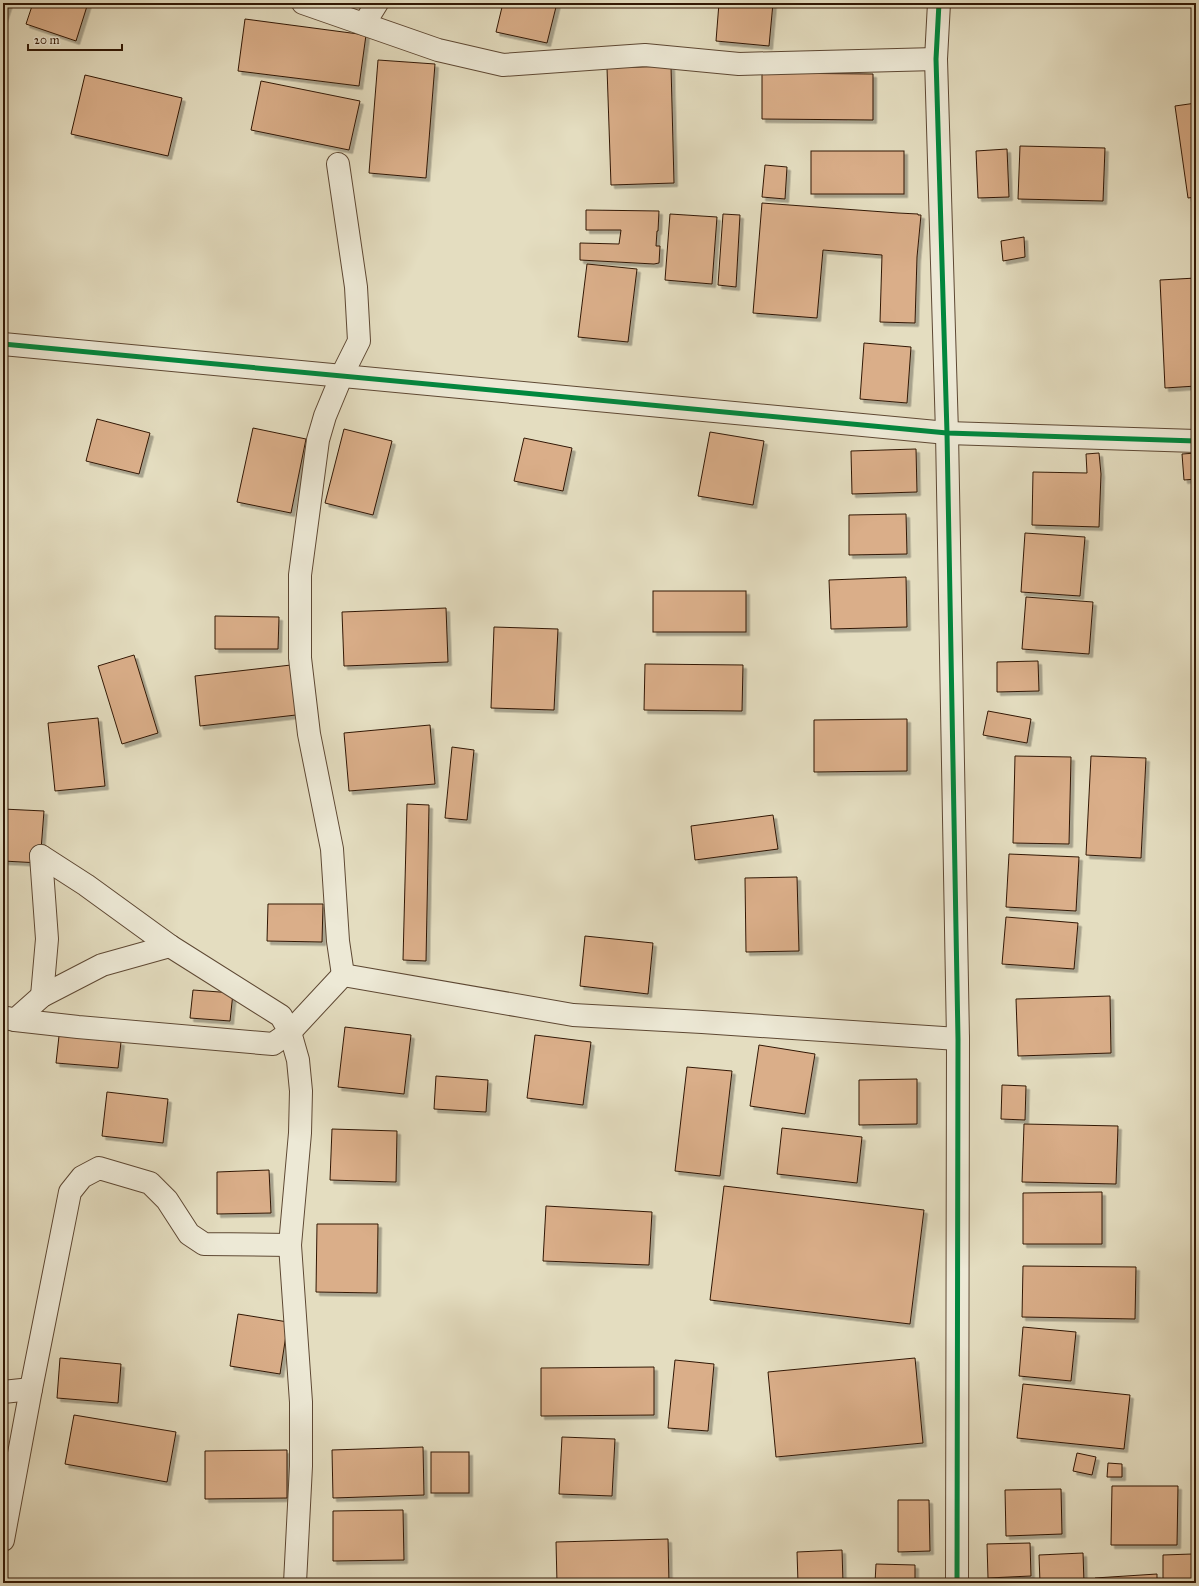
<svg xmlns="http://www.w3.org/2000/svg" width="1199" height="1586" viewBox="0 0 1199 1586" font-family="'IM FELL Great Primer',serif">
	<defs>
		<filter id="shadow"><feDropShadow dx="3.5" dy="3.5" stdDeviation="0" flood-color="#0004"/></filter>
	</defs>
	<rect width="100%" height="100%" fill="#e4ddc0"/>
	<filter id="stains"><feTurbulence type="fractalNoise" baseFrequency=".005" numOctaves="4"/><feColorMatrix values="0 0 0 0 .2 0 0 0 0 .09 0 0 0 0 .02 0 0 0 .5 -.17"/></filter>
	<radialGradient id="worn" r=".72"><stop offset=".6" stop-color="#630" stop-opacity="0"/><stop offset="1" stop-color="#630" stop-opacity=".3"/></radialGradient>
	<g fill="#daae89" stroke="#311704" filter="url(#shadow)">
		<polygon points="3,3 9,3 3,21"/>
		<polygon points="33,3 88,3 76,41 26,24"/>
		<polygon points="503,3 557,3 547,43 496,32"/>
		<polygon points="719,3 773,3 769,46 716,41"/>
		<polygon points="245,19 366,35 359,86 238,71"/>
		<polygon points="378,60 435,64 426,178 369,173"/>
		<polygon points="671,66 674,183 611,185 607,68"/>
		<polygon points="762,73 873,74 873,120 762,119"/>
		<polygon points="85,75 182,98 168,156 71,134"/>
		<polygon points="261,81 360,101 349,150 251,130"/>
		<polygon points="1196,103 1196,197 1188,198 1175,106"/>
		<polygon points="1020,146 1105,148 1103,201 1018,199"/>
		<polygon points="1007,149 1009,197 978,198 976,151"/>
		<rect x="811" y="151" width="93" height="43"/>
		<polygon points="765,165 787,167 785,199 762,197"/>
		<polygon points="762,203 898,213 918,214 918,215 921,215 917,257 915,323 880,322 882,255 823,250 817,318 753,313"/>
		<polygon points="586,210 659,211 658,231 657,231 656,246 660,246 659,263 654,264 580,260 580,243 619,244 621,230 586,230"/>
		<polygon points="670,214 717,217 712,284 665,280"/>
		<polygon points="723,214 740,215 736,287 718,285"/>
		<polygon points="1024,237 1025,257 1003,261 1001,241"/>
		<polygon points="587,264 637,269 628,342 578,337"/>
		<polygon points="1196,278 1196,386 1165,388 1160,280"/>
		<polygon points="864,343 911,347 907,403 860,399"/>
		<polygon points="97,419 150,433 139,474 86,461"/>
		<polygon points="253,428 306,439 291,513 237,502"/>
		<polygon points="344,429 392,441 373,515 325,503"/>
		<polygon points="710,432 764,441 753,505 698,496"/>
		<polygon points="524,438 572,448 563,491 514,481"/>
		<polygon points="916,449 917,492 852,494 851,451"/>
		<polygon points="1099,453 1101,474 1099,527 1032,525 1033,472 1087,473 1086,454"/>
		<polygon points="1196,453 1196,479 1184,480 1182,454"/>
		<polygon points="906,514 907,554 849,555 849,515"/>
		<polygon points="1025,533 1085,537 1080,596 1021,592"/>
		<polygon points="906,577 907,627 831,629 829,580"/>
		<rect x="653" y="591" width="93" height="41"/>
		<polygon points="1026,597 1093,602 1089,654 1022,649"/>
		<polygon points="446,608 448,662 344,666 342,612"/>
		<polygon points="215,616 279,617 278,649 215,649"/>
		<polygon points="494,627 558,629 554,710 491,708"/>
		<polygon points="1194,633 1196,633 1196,663"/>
		<polygon points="134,655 158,733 122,744 98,666"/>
		<polygon points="1038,661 1039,691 997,692 997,662"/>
		<polygon points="645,664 743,665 742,711 644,710"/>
		<polygon points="291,665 296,715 200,726 195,676"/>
		<polygon points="988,711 1031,719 1027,743 983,735"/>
		<polygon points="98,718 105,786 55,791 48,723"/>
		<polygon points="907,719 907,771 814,772 814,720"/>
		<polygon points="430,725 435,784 349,791 344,733"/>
		<polygon points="452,747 474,750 467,820 445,818"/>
		<polygon points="1015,756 1071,757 1069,844 1013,843"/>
		<polygon points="1091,756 1146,758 1141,858 1086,855"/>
		<polygon points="407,804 429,805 426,961 403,960"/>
		<polygon points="3,809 44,811 40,863 3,861"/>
		<polygon points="773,815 778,849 695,860 691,826"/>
		<polygon points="1009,854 1079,857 1076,911 1006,907"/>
		<polygon points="797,877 799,951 746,952 745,878"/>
		<polygon points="268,904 323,904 322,942 267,941"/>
		<polygon points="1006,917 1078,923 1074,969 1002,964"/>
		<polygon points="585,936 653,943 648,994 580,986"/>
		<polygon points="193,990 233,993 230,1021 190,1018"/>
		<polygon points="1110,996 1111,1053 1018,1056 1016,999"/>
		<polygon points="345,1027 411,1035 404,1094 338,1087"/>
		<polygon points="535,1035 591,1042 583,1105 527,1098"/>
		<polygon points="59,1036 121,1042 118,1068 56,1063"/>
		<polygon points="759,1045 815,1054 805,1114 750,1106"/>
		<polygon points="687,1067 732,1071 720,1176 675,1171"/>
		<polygon points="436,1076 488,1080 486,1112 434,1109"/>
		<polygon points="917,1079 917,1124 859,1125 859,1080"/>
		<polygon points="1002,1085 1026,1086 1025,1120 1001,1119"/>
		<polygon points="107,1092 168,1099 163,1143 102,1136"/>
		<polygon points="1024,1124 1118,1126 1116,1184 1022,1182"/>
		<polygon points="782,1128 862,1137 857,1183 777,1174"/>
		<polygon points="332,1129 397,1131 396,1182 330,1180"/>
		<polygon points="269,1170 271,1213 217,1214 217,1172"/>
		<polygon points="724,1186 924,1210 910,1324 710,1300"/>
		<polygon points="1102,1192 1102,1244 1023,1244 1023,1193"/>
		<polygon points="546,1206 652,1212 649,1265 543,1261"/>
		<polygon points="317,1224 378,1224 377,1293 316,1292"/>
		<polygon points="1023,1266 1136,1267 1135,1319 1022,1317"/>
		<polygon points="238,1314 288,1322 280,1374 230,1366"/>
		<polygon points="1023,1327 1076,1332 1071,1381 1019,1376"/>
		<polygon points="60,1358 121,1364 118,1403 57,1398"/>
		<polygon points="915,1358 923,1443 776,1457 768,1372"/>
		<polygon points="675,1360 714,1364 708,1431 668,1428"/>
		<polygon points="654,1367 654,1415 541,1416 541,1368"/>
		<polygon points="1023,1384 1130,1395 1124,1449 1017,1438"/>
		<polygon points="74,1415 176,1432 167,1482 65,1464"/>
		<polygon points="562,1437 615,1439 612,1496 559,1494"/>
		<polygon points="423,1447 424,1495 333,1498 332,1450"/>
		<polygon points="287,1450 287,1498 205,1499 205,1451"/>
		<rect x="431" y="1452" width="38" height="41"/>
		<polygon points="1077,1453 1096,1457 1092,1475 1073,1471"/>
		<polygon points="1108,1463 1122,1464 1122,1477 1107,1477"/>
		<polygon points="1112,1486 1178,1486 1177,1545 1111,1545"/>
		<polygon points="1061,1489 1062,1534 1006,1536 1005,1490"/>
		<polygon points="898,1500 929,1500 930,1551 898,1552"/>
		<polygon points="403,1510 404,1560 333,1561 333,1511"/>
		<polygon points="668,1539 669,1583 557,1583 556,1542"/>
		<polygon points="1030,1543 1031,1576 988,1578 987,1544"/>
		<polygon points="842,1550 843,1583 798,1583 797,1552"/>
		<polygon points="1083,1553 1084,1583 1040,1583 1039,1555"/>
		<polygon points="1192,1554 1193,1583 1163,1583 1163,1555"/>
		<polygon points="876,1564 915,1565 915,1583 875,1583"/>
		<polygon points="1157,1574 1157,1583 1096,1583 1095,1578"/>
		<polygon points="1032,1581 1032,1583 1004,1583"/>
	</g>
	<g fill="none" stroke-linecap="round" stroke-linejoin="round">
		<g stroke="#5e4833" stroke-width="24">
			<g id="minor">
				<polyline points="303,3 438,50 503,65 645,55 739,64 936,59"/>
				<polyline points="939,3 936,59 947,433 958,1039 957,1583"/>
				<polyline points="364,24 377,3"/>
				<polyline points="338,164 356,287 359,341 342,375 325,416 318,440 300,575 300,658 309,734 332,849 338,941 343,975"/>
				<polyline points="3,344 947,433 1196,441"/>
				<polyline points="41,856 86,885 170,946 281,1016 290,1032 298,1060 301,1091 300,1133 290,1245 301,1402 301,1466 295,1583"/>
				<polyline points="41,856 47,939 42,996"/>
				<polyline points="343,975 573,1015 702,1022 958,1039"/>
				<polyline points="7,1018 15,1020 42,996 102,965 170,946"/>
				<polyline points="15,1020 78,1027 273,1044 290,1032 343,975"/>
				<polyline points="3,1392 31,1389"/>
				<polyline points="3,1540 31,1389 70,1192 82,1177 99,1168 150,1183 167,1200 189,1234 204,1244 290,1245"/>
			</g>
		</g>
		<use href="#minor" stroke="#ede9d6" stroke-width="22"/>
		<g stroke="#ede9d6" stroke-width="8">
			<g id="cycleway">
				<polyline points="939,3 936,59 947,433 958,1039 957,1583"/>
				<polyline points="3,344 947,433 1196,441"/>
			</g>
		</g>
		<use href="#cycleway" stroke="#00873e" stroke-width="5"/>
	</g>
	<rect width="1199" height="1586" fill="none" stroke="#e4ddc0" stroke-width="16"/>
	<rect x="4" y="4" width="1191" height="1578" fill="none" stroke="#311704" stroke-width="2"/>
	<rect x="8" y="8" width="1183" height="1570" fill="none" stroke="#311704"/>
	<path d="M28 44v6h94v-6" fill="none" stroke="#311704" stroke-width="2"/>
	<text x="34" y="44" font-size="12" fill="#311704" stroke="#ede9d6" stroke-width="3" paint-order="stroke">20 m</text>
	<rect width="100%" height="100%" filter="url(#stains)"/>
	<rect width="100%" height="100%" fill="url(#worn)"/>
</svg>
